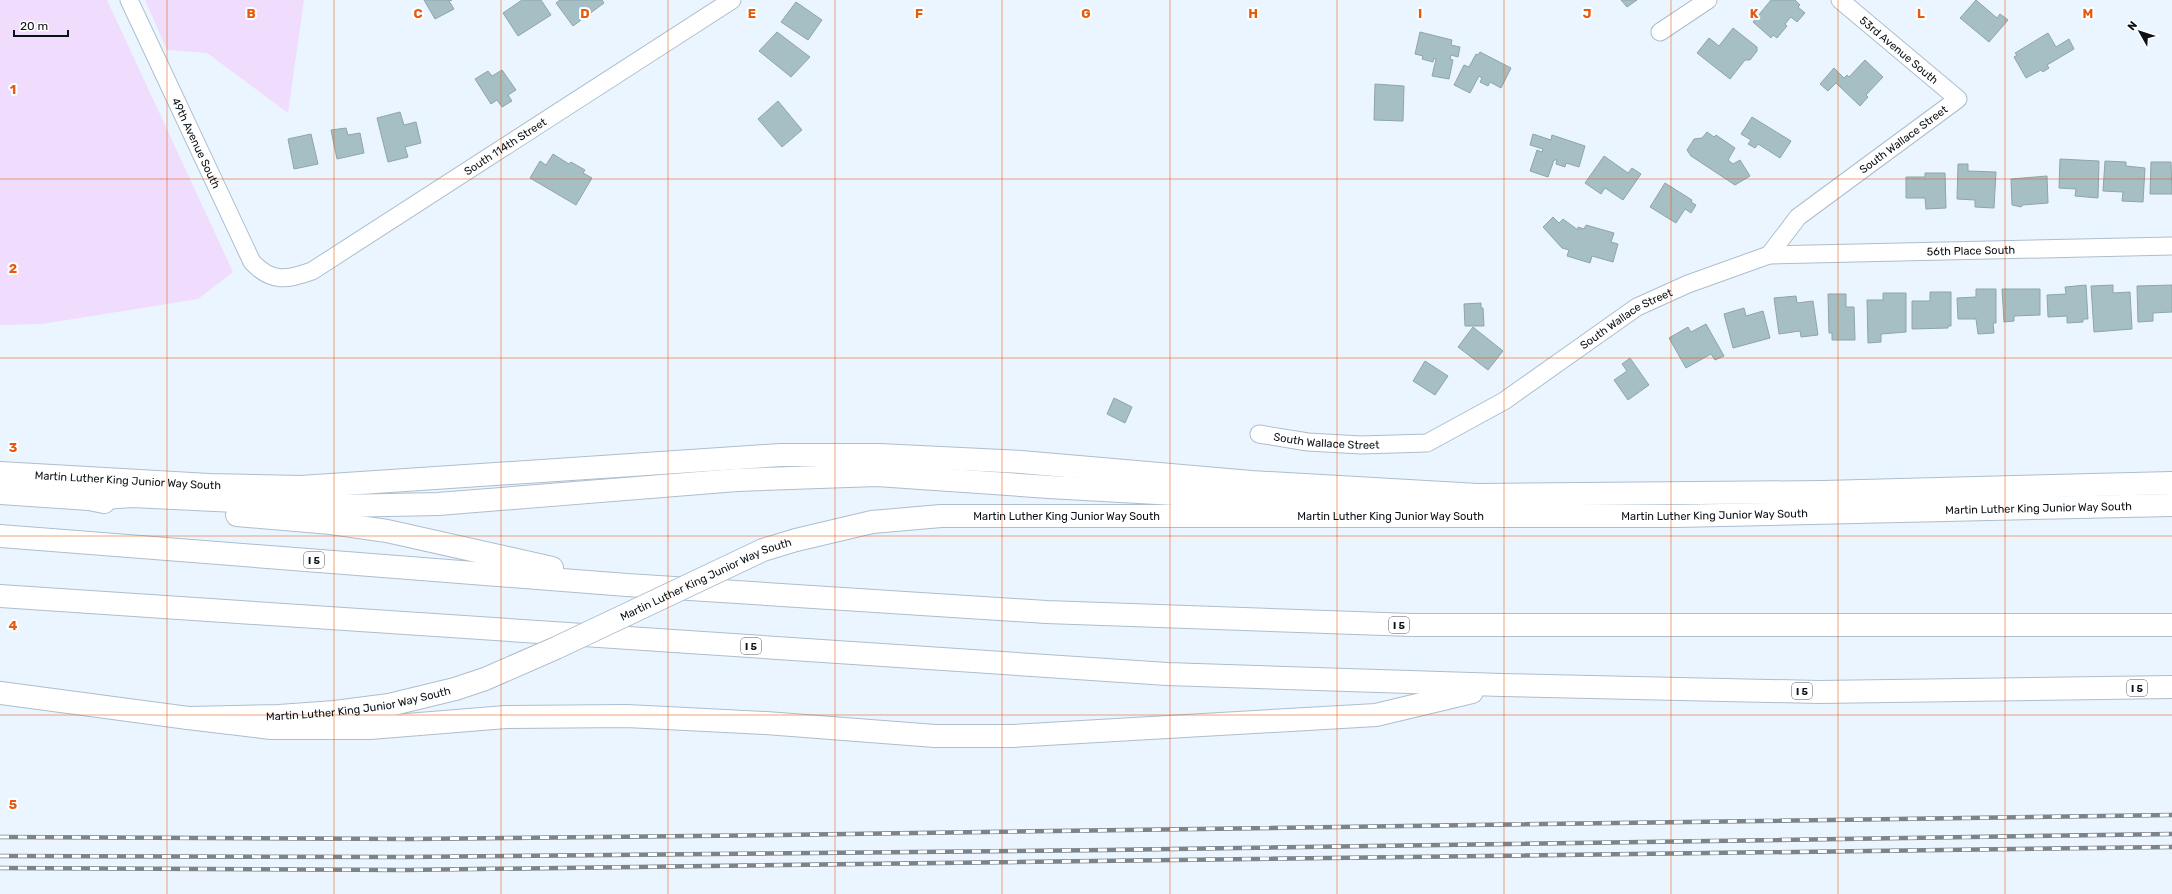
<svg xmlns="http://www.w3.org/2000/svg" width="2172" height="894" viewBox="0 0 2172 894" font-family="Rubik,sans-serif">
	<rect width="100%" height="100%" fill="#ebf5ff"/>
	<g fill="#f0dcfc">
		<polygon points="0,0 107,0 233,272 198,299 42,324 0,325"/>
		<polygon points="145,0 304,0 288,113 207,53 167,50"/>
	</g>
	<g fill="#a6bfc5" stroke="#8da5ab">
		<polygon points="424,0 452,0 449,1 454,9 435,19"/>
		<polygon points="522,0 541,0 551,15 518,36 503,13"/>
		<polygon points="560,0 602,0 604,3 573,26 556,3"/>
		<polygon points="1621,0 1637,0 1627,7"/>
		<polygon points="1771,0 1795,0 1800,5 1798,7 1805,13 1797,22 1791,17 1785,24 1787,26 1777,38 1773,35 1771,38 1753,22"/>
		<polygon points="1976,0 1997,18 2000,14 2008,20 1989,42 1960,18"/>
		<polygon points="796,2 822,20 808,40 781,22"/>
		<polygon points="1733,28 1757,47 1757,51 1750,60 1745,60 1730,79 1697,53 1709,38 1719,46"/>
		<polygon points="777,32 810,57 791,77 759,51"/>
		<polygon points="1420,32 1452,40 1451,45 1460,47 1458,57 1451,55 1450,59 1453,60 1449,79 1432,76 1436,59 1434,58 1433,62 1422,59 1423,56 1415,54"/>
		<polygon points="2048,33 2056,47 2069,39 2074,49 2047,65 2049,68 2043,72 2041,70 2026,78 2014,57 2017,55 2015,53"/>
		<polygon points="1480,52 1511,68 1501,88 1490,82 1488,86 1480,82 1482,78 1479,76 1470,93 1454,85 1464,65 1469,67 1476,54 1478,55"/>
		<polygon points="1865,60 1883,77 1866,95 1868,97 1860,106 1836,83 1828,91 1820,84 1834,68 1844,78 1847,75 1849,77"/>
		<polygon points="502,70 516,90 508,95 512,101 502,107 497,100 491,104 475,79 488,71 492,76"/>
		<polygon points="1375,84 1404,86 1403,121 1374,120"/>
		<polygon points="778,101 802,130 782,147 758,119"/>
		<polygon points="400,112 404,125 416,122 421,143 405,147 408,157 388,162 377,118"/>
		<polygon points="1752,117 1791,141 1780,158 1758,144 1755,148 1748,144 1751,140 1741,134"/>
		<polygon points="346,128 348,135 360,133 364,153 337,159 331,130"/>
		<polygon points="1707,132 1714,137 1716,135 1735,148 1728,160 1733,164 1740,160 1750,176 1735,185 1691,156 1687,150 1694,139 1702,138"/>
		<polygon points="311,134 318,164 294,169 288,139"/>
		<polygon points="1533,134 1551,140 1552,135 1585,146 1579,167 1566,163 1565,167 1556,164 1557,160 1554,160 1548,177 1530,171 1537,150 1542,152 1543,149 1530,145"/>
		<polygon points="553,154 569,164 571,162 585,170 583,173 592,178 576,205 530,178 540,161 546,165"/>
		<polygon points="1604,156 1628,173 1632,168 1641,174 1623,200 1605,188 1601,194 1585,183"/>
		<polygon points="2060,159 2099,161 2098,198 2075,196 2076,189 2059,188"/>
		<polygon points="2105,161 2126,162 2126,166 2145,168 2143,202 2122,201 2123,192 2103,191"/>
		<polygon points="2151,162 2171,162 2172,194 2150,194"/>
		<polygon points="1958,164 1968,164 1968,171 1996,172 1994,208 1975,207 1975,200 1957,199"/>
		<polygon points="1925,173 1945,173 1946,208 1926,209 1925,198 1906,198 1906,177 1925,177"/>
		<polygon points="2047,176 2048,203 2023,205 2021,207 2012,205 2011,179"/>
		<polygon points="1665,183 1692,200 1691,202 1696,205 1691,213 1685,209 1676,223 1650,207"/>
		<polygon points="1553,217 1559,223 1563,219 1578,230 1578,227 1584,229 1586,225 1614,233 1611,242 1618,244 1613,262 1592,256 1590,263 1567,256 1569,250 1562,248 1543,227"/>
		<polygon points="2086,285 2088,319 2083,319 2083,322 2067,323 2067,316 2048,317 2047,295 2066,294 2065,287"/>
		<polygon points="2113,285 2113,293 2130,292 2132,329 2094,332 2091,286"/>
		<polygon points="2172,285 2172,312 2153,313 2153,321 2138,322 2137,286"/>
		<polygon points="1976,289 1996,289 1996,323 1993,323 1994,333 1978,334 1976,319 1958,319 1957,298 1976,297"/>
		<polygon points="2002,289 2040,289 2040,315 2014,316 2014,321 2004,322"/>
		<polygon points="1930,292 1951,292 1951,326 1948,326 1948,328 1912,329 1912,301 1930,301"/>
		<polygon points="1883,293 1906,293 1906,332 1881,334 1881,342 1868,343 1867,300 1883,300"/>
		<polygon points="1828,294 1846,294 1846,307 1854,307 1855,340 1832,340 1832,333 1829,333"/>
		<polygon points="1796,296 1797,303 1813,301 1818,335 1801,337 1800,331 1779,334 1774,298"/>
		<polygon points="1481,303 1481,308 1483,308 1484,326 1465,326 1464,304"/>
		<polygon points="1744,308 1746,316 1763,311 1770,338 1733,348 1724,314"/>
		<polygon points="1706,324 1724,356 1715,360 1711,354 1686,368 1669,338 1688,327 1691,332"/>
		<polygon points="1473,327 1503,351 1488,370 1458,347"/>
		<polygon points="1630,358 1649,385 1628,400 1614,380 1627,371 1622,364"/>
		<polygon points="1425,361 1448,376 1435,395 1413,381"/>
		<polygon points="1114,398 1132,407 1125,423 1107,414"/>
	</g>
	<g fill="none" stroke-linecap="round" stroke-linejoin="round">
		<g stroke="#adbecd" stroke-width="19">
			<g id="minor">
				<path id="s1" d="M129,0l123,262c20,21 35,18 60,9l420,-271"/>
				<polyline points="1660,32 1708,0"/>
				<path id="s2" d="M1769,255l403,-9"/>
				<path id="s3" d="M1259,434l49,8 53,3 66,-2 77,-42 133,-94 51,-23 81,-29 29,-38 160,-118 -118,-99"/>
			</g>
		</g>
		<g stroke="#adbecd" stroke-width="24">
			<g id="secondary">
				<path id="s4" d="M0,473l209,12 92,2 480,-32h98l142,7 230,20 227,13 345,-3 349,-9"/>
				<path id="s5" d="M796,540l76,-18 69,-6h735l496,-11"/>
				<path id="s6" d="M0,693l188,25 91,-2 56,-4 54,-7 66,-16"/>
			</g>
		</g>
		<g stroke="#adbecd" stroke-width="24">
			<g id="motorway">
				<polyline points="0,493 89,499 104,502"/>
				<polyline points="89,499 132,496 338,506 438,504 737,480 877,475 1049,487 1319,502 1442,504 1478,495"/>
				<polyline points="237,515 331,523 387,531 552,568"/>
				<polyline points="0,536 627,585 1046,612 1412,625 2172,625"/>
				<polyline points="0,596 1167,674 1502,685 1819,692 2172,687"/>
				<polyline points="188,718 271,728 370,728 506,717 627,716 766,723 935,736 1013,736 1376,715 1472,692"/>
			</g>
		</g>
		<use href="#minor" stroke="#fff" stroke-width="17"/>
		<use href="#secondary" stroke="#fff" stroke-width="22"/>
		<use href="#motorway" stroke="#fff" stroke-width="22"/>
		<g stroke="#7b838b" stroke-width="4.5">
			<g id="rail">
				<polyline points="0,837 411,839 779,835 2172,815"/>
				<polyline points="0,856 406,857 1107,850 2172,834"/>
				<polyline points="0,868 404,870 2172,847"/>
			</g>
		</g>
		<use href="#rail" stroke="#fff" stroke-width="3" stroke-dasharray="9" stroke-linecap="butt"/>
		<g stroke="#adbecd" stroke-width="24" stroke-linecap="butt">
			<g id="secondary-bridge">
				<path id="s7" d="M455,689l30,-10 71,-31 207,-98 33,-10"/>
			</g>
		</g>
		<use href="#secondary-bridge" stroke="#fff" stroke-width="22"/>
	</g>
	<path fill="none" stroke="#e8590c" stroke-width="1" stroke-opacity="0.55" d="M167,0v894M334,0v894M501,0v894M668,0v894M835,0v894M1002,0v894M1170,0v894M1337,0v894M1504,0v894M1671,0v894M1838,0v894M2005,0v894M0,179h2172M0,358h2172M0,536h2172M0,715h2172"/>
	<g text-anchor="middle" stroke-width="4" stroke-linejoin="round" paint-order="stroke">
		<g fill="#fff" stroke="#54585c" stroke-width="1">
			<rect x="304" y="552" width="20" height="16" rx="3"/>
			<rect x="1389" y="617" width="20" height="16" rx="3"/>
			<rect x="741" y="638" width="20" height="16" rx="3"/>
			<rect x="2127" y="680" width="20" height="16" rx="3"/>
			<rect x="1792" y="683" width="20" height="16" rx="3"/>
		</g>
		<g font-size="10" font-weight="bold" fill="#0b1116">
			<text x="314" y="564">I 5</text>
			<text x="1399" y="629">I 5</text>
			<text x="751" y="650">I 5</text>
			<text x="2137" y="692">I 5</text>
			<text x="1802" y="695">I 5</text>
		</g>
		<g font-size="11" fill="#0b1116" stroke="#fff">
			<text transform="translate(1899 50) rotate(40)" y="4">53rd Avenue South</text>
			<text dy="4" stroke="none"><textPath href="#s3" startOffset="740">South Wallace Street</textPath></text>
			<text dy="4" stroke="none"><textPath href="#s1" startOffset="158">49th Avenue South</textPath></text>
			<text dy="4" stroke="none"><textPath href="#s1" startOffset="585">South 114th Street</textPath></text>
			<text dy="4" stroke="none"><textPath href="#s2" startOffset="202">56th Place South</textPath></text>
			<text dy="4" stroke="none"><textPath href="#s3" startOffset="404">South Wallace Street</textPath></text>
			<text dy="4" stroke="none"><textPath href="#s3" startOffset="68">South Wallace Street</textPath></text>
			<text dy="4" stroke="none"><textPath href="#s4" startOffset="128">Martin Luther King Junior Way South</textPath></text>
			<text dy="4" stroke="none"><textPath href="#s5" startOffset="1245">Martin Luther King Junior Way South</textPath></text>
			<text dy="4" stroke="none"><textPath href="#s5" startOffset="921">Martin Luther King Junior Way South</textPath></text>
			<text dy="4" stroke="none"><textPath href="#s5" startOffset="273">Martin Luther King Junior Way South</textPath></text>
			<text dy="4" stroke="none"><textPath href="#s5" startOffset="597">Martin Luther King Junior Way South</textPath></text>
			<text dy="4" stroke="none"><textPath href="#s7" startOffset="274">Martin Luther King Junior Way South</textPath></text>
			<text dy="4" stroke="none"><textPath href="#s6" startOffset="361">Martin Luther King Junior Way South</textPath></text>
		</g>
	</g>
	<g font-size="13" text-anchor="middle" font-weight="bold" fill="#e8590c" stroke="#fff" stroke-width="4" stroke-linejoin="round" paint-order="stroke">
		<text x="251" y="18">B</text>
		<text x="418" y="18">C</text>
		<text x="585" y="18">D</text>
		<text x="752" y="18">E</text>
		<text x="919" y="18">F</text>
		<text x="1086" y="18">G</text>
		<text x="1253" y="18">H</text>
		<text x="1420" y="18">I</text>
		<text x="1587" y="18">J</text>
		<text x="1754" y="18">K</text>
		<text x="1921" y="18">L</text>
		<text x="2088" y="18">M</text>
		<text x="13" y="94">1</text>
		<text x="13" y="273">2</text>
		<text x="13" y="452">3</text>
		<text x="13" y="630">4</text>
		<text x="13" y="809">5</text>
	</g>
	<g transform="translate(2140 32) rotate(309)" stroke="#ffffff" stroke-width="3" paint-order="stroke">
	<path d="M0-3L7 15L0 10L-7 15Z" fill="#0b1116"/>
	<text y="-6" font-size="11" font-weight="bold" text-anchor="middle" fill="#0b1116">N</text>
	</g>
	<path d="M14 30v6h54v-6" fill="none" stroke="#0b1116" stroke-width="2"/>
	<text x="20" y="30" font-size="12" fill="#0b1116" stroke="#ffffff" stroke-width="3" paint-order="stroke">20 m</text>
</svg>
